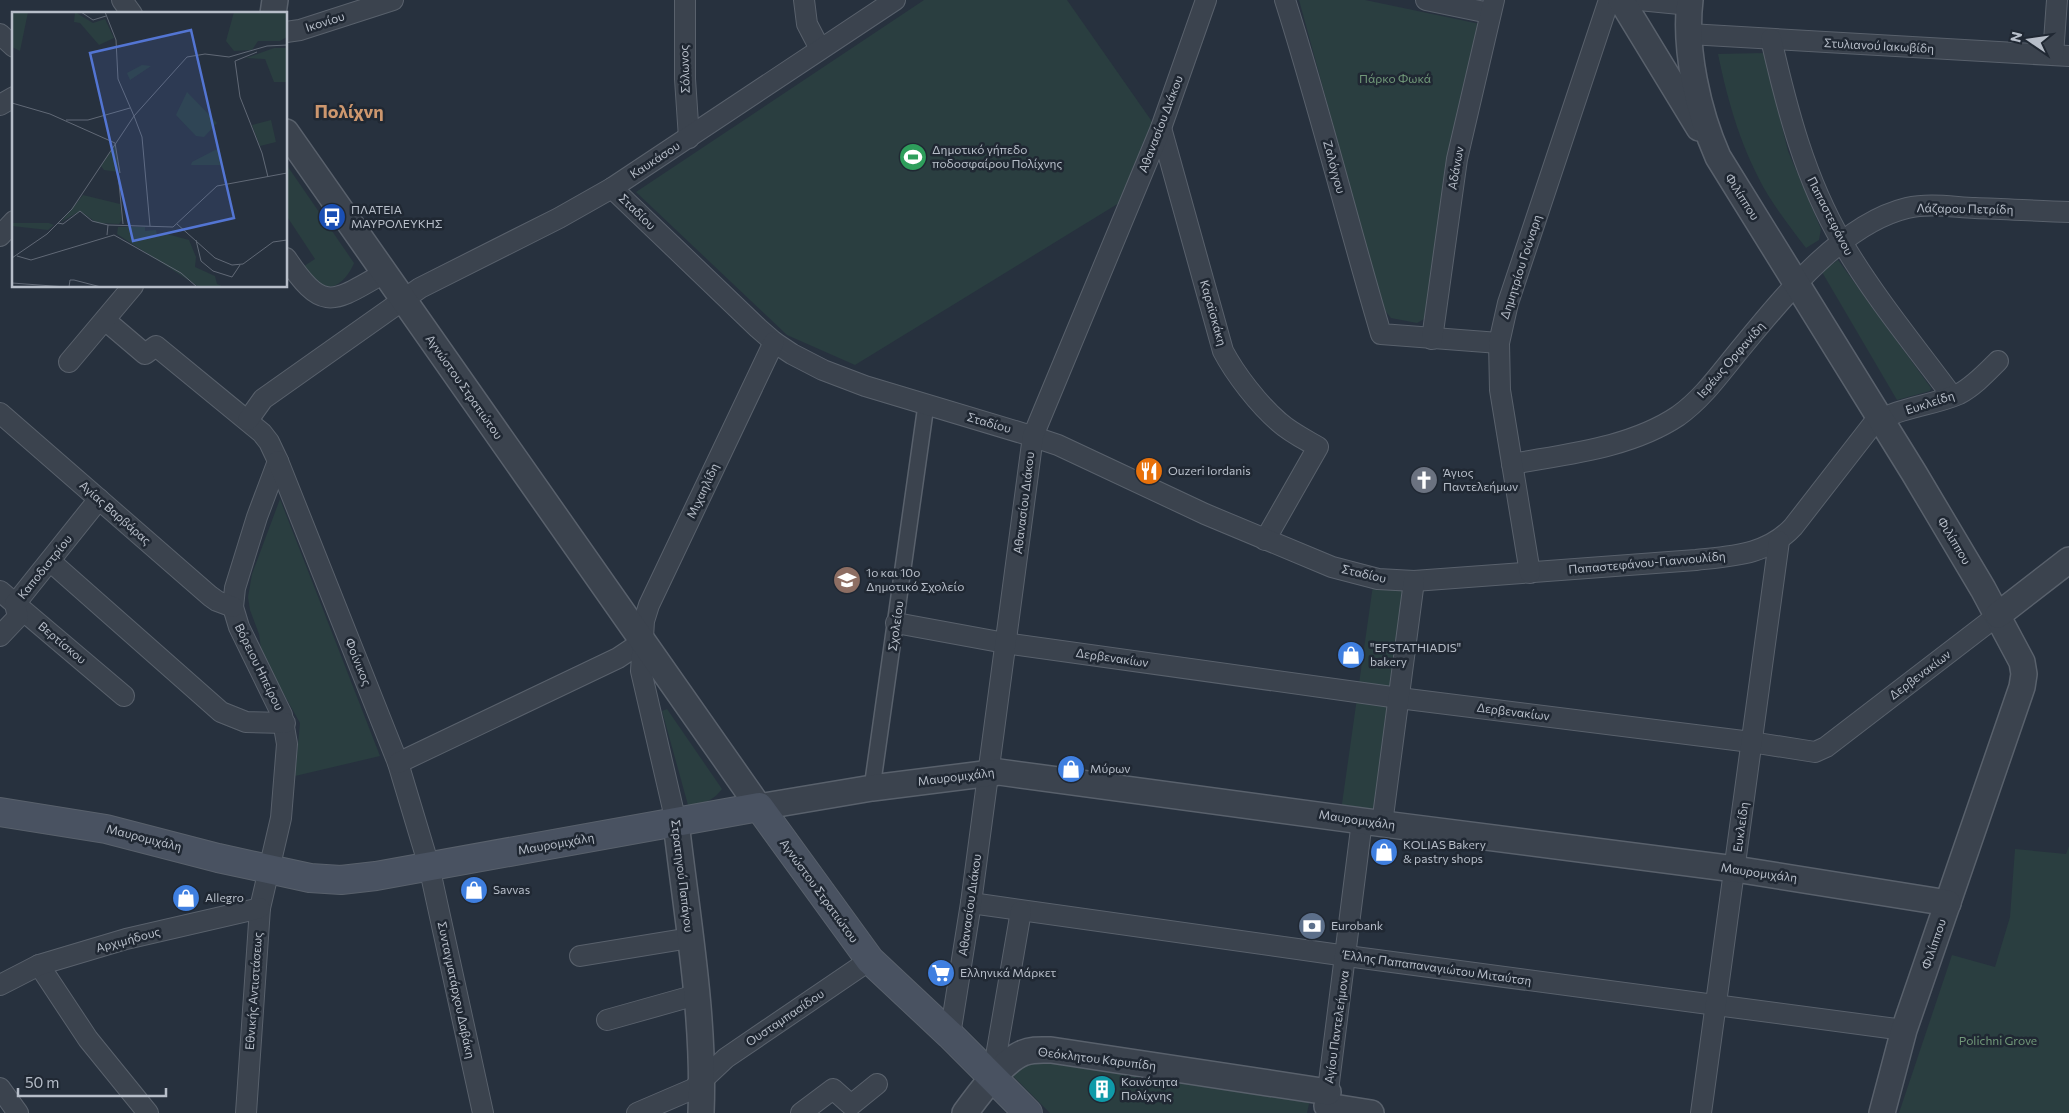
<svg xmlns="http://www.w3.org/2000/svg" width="2069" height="1113" viewBox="0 0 2069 1113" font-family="Commissioner,sans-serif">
	<rect width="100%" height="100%" fill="#27313e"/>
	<g fill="#2a3e40">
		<polygon points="924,0 1067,0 1153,123 1119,203 855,365 787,335 636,192"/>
		<polygon points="1299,0 1365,0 1480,24 1426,318 1417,323 1391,318 1383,308"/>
		<path d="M1764,53l24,98 33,78 -2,11 -13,8c-13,-17 -27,-35 -38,-53 -26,-44 -40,-92 -50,-141z"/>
		<path d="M286,164l68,99c-5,13 -19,30 -34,22 -7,-4 -13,-12 -19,-17l14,-9 -29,-44z"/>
		<polygon points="1838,260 1931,388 1930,391 1897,400 1822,272"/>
		<polygon points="280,499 380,756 295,776 300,723 271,671 261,649 259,634 250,610 248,597 252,574"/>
		<polygon points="1374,578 1414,581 1382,824 1340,818"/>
		<path d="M667,709l55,80c-10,13 -18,14 -34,16l-26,-94z"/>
		<polygon points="2069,846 2069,1113 1899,1113 1952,955 1995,967 2010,917 2015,849 2066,854"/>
		<polygon points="1038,1058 1310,1099 1307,1113 1050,1113 1011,1074"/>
	</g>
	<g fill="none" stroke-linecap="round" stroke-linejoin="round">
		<g stroke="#59616c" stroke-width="18">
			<polyline id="pedestrian" points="872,788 926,405"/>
		</g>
		<g stroke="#59616c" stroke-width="22">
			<g id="minor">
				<polyline points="122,0 132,14"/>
				<polyline points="685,0 685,79 689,138"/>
				<polyline points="804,0 807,24 820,49"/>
				<path d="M1285,0c35,110 63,223 96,334l118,9"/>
				<polyline points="1426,0 1489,13"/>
				<polyline points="1639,0 1690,5"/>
				<polyline points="286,32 300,30 393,0"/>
				<polyline points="0,34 14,47"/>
				<polyline points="1689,34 2069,56"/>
				<path d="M1771,39c16,70 34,140 71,203 31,53 73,104 110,154"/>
				<polyline points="2053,55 2057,0"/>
				<polyline points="0,105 14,97"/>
				<path d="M1161,128l62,223c12,23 36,54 56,71 11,10 25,17 39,25l-53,93"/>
				<path d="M612,188l146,140 16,14 18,12 31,16 42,16 160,48 33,11 147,69 127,53 46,12 36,2 282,-21c36,-4 71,-5 97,-33l80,-103c25,-17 59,-18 86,-30 15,-8 27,-21 39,-33"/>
				<polyline points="0,236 14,221"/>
				<path d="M286,258c37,55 46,45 98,15"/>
				<polyline points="105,320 145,354 156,346 262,433 269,442 278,461 257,517 235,588 233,607 239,627 282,715 287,744 281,818 260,908 246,1113"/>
				<polyline points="1432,339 1457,159 1494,0"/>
				<polyline points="69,362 133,286"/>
				<polyline points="0,413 210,596 217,601 233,607"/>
				<polyline points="248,420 263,399 420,288 559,218 612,188 895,0"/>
				<polyline points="278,461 398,763 429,866 483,1113"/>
				<path d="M1512,464c55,-10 118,-16 166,-48 24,-17 41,-41 59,-63 43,-52 103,-129 170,-145 22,-5 45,-1 68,0 31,1 63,3 94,4"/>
				<polyline points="50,561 221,712 246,722 285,723"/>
				<polyline points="1530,573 1500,390 1499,343 1508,303 1609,0"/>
				<polyline points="0,591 124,696"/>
				<polyline points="896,623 1005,643 1399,698 1751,742 1815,752 1826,747 1998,615"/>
				<polyline points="0,636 18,617 15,604 99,499"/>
				<polyline points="398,763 618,658 642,642"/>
				<polyline points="676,822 641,671 644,621 649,605 774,342"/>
				<polyline points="1382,824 1414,581"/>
				<polyline points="971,903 1347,956 1904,1030"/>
				<polyline points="580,956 690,938"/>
				<polyline points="39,965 88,1039 148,1113"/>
				<polyline points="0,985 39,965 126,939 260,908"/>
				<polyline points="607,1020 696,995"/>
				<polyline points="950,1035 971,903 1033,436 1161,128 1206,0"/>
				<polyline points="994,1078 996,1056 1021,911"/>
				<polyline points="0,1088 18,1113"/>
				<polyline points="1326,1106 1362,821"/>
				<polyline points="637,1113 693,1089 726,1058 870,960"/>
				<polyline points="801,1113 833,1089 851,1105 877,1084"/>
				<polyline points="1701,1113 1779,541"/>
			</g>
		</g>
		<g stroke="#59616c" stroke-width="28">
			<g id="tertiary">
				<polyline points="1621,0 1699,128"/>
				<path d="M1690,0c-6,49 8,112 28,157l196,316 69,116 39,73 2,12 -2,13 -118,343 -22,83"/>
				<polyline points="273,14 275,0"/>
				<polyline points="286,132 759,807 872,788 999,772 1392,825 1735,869 1948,903"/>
				<polyline points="1998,615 2069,560"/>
				<path d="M676,822c11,96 29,194 25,291"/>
				<polyline points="1327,1106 1371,1113"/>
				<path d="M965,1113c13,-18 38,-52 58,-60 9,-4 18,-3 28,-3l277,42"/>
			</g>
		</g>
		<g stroke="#59616c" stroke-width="30">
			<polyline id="secondary" points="0,812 106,829 218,858 310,878 341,880 376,876 759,807 870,960 950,1035 1028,1113"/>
		</g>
		<use href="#pedestrian" stroke="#3b434e" stroke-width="15"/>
		<use href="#minor" stroke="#3b434e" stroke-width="20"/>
		<use href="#tertiary" stroke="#3b434e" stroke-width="25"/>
		<use href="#secondary" stroke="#495261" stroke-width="28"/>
	</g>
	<defs>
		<g id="stadium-disc" transform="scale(1.4375)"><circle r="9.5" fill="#2e9e5b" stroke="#202833"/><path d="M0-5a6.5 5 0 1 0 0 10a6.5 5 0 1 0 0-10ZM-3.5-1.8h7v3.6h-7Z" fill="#fff"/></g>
		<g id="bus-disc" transform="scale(1.4375)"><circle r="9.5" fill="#1a4fb4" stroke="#202833"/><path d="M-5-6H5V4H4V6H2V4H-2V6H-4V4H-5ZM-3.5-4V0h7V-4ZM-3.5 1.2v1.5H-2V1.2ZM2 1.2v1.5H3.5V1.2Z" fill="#fff"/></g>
		<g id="restaurant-disc" transform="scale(1.4375)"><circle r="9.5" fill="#e8710a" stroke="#202833"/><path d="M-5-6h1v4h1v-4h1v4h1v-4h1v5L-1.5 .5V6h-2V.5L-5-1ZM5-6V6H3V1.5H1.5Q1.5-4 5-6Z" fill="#fff"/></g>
		<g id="church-disc" transform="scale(1.4375)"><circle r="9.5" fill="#6b7280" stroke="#202833"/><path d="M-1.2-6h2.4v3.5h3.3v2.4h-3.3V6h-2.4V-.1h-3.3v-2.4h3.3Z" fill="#fff"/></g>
		<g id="school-disc" transform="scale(1.4375)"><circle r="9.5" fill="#8d6e63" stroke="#202833"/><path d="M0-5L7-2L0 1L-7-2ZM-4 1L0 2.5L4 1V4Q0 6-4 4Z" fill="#fff"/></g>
		<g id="shop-disc" transform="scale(1.4375)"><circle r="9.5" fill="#3f7fe0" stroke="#202833"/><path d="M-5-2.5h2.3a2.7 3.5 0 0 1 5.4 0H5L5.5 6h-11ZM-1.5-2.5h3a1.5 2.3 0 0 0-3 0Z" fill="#fff"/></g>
		<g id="bank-disc" transform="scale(1.4375)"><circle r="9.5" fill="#5c6f8a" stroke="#202833"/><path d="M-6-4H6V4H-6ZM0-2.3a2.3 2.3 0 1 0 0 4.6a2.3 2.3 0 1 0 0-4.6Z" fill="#fff"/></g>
		<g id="supermarket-disc" transform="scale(1.4375)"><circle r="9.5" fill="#3f7fe0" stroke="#202833"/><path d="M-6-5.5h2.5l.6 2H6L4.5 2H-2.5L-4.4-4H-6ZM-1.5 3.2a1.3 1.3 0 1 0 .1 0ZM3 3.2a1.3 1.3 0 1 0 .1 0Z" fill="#fff"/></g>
		<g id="building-disc" transform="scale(1.4375)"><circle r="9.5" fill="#0f9aa8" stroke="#202833"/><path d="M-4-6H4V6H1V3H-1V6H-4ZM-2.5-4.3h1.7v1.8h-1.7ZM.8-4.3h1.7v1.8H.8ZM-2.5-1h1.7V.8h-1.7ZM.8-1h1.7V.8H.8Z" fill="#fff"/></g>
	</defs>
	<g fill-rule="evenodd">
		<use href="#stadium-disc" x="913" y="157"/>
		<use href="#bus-disc" x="332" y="217"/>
		<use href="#restaurant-disc" x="1149" y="471"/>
		<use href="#church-disc" x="1424" y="480"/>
		<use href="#school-disc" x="847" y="580"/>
		<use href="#shop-disc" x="1351" y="655"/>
		<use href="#shop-disc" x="1071" y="769"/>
		<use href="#shop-disc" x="1384" y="852"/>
		<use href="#shop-disc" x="474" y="890"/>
		<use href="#shop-disc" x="186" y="898"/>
		<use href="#bank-disc" x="1312" y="926"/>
		<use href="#supermarket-disc" x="941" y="973"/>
		<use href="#building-disc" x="1102" y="1089"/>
	</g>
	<g text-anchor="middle" stroke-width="5" stroke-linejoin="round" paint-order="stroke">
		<g font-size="12" fill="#b7bec9" stroke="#202833">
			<text transform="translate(325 22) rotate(-18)" y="4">Ικονίου</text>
			<text transform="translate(1879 46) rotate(3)" y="4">Στυλιανού Ιακωβίδη</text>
			<text transform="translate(685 69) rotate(-92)" y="4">Σόλωνος</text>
			<text transform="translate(1161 124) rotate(-69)" y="4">Αθανασίου Διάκου</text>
			<text transform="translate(655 160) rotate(-33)" y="4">Καυκάσου</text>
			<text transform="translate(1334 167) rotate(75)" y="4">Ζαλόγγου</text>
			<text transform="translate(1456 168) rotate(-80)" y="4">Αδάνων</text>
			<text transform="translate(1742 197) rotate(58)" y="4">Φιλίππου</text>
			<text transform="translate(1965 209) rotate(1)" y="4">Λάζαρου Πετρίδη</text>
			<text transform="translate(637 212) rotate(44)" y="4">Σταδίου</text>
			<text transform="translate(1830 216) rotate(63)" y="4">Παπαστεφάνου</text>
			<text transform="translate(1521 267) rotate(-72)" y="4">Δημητρίου Γούναρη</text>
			<text transform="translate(1213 313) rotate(74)" y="4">Καραϊσκάκη</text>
			<text transform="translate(1731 360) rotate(-49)" y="4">Ιερέως Ορφανίδη</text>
			<text transform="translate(464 387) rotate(55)" y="4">Αγνώστου Στρατιώτου</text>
			<text transform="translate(1930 403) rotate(-18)" y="4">Ευκλείδη</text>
			<text transform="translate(989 423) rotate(16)" y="4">Σταδίου</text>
			<text transform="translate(703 491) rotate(-65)" y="4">Μιχαηλίδη</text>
			<text transform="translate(1024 503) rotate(-83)" y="4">Αθανασίου Διάκου</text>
			<text transform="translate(115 513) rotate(41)" y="4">Αγίας Βαρβάρας</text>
			<text transform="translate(1954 541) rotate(59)" y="4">Φιλίππου</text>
			<text transform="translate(1647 563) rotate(-5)" y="4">Παπαστεφάνου-Γιαννουλίδη</text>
			<text transform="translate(45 567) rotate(-51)" y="4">Καποδιστρίου</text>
			<text transform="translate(1364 574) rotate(13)" y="4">Σταδίου</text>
			<text transform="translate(896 626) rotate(-82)" y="4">Σχολείου</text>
			<text transform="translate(62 643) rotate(40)" y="4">Βερτίσκου</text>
			<text transform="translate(1112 658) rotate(8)" y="4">Δερβενακίων</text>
			<text transform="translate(358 662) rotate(68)" y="4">Φοίνικος</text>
			<text transform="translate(259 667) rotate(64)" y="4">Βόρειου Ηπείρου</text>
			<text transform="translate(1920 675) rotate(-37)" y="4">Δερβενακίων</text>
			<text transform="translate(1513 712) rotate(7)" y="4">Δερβενακίων</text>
			<text transform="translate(956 777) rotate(-7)" y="4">Μαυρομιχάλη</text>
			<text transform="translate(1357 820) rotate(8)" y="4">Μαυρομιχάλη</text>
			<text transform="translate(1741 827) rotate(-82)" y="4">Ευκλείδη</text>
			<text transform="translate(144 838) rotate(14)" y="4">Μαυρομιχάλη</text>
			<text transform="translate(556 844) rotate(-10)" y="4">Μαυρομιχάλη</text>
			<text transform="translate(1759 873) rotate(8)" y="4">Μαυρομιχάλη</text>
			<text transform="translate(682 876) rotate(83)" y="4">Στρατηγού Παπάγου</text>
			<text transform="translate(819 891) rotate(54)" y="4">Αγνώστου Στρατιώτου</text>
			<text transform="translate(970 905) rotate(-82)" y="4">Αθανασίου Διάκου</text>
			<text transform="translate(128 940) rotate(-15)" y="4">Αρχιμήδους</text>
			<text transform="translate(1934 944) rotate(-71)" y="4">Φιλίππου</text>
			<text transform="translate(1437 968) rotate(8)" y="4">Έλλης Παπαπαναγιώτου Μιταύτση</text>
			<text transform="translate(456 990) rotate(78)" y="4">Συνταγματάρχου Δαβάκη</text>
			<text transform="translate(254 991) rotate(-86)" y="4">Εθνικής Αντιστάσεως</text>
			<text transform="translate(785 1018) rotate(-34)" y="4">Ουσταμπασίδου</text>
			<text transform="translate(1337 1027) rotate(-82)" y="4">Αγίου Παντελεήμονα</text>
			<text transform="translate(1097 1059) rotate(7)" y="4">Θεόκλητου Καρυπίδη</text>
		</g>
		<g font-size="12" fill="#719879" stroke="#202833">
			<text x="1395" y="83">Πάρκο Φωκά</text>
			<text x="1998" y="1045">Polichni Grove</text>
		</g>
		<g font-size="12" fill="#b7bec9" stroke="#202833" text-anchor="start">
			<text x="932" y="154">Δημοτικό γήπεδο<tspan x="932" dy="14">ποδοσφαίρου Πολίχνης</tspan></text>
			<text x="351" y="214">ΠΛΑΤΕΙΑ<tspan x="351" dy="14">ΜΑΥΡΟΛΕΥΚΗΣ</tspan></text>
			<text x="1168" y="475">Ouzeri Iordanis</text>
			<text x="1443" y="477">Άγιος<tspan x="1443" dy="14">Παντελεήμων</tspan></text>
			<text x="866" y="577">1ο και 10ο<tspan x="866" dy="14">Δημοτικό Σχολείο</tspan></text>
			<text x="1370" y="652">"EFSTATHIADIS"<tspan x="1370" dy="14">bakery</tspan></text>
			<text x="1090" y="773">Μύρων</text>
			<text x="1403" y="849">KOLIAS Bakery<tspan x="1403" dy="14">&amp; pastry shops</tspan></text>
			<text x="493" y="894">Savvas</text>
			<text x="205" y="902">Allegro</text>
			<text x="1331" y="930">Eurobank</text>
			<text x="960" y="977">Ελληνικά Μάρκετ</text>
			<text x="1121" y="1086">Κοινότητα<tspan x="1121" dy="14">Πολίχνης</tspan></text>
		</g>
		<g font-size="18" font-weight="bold" fill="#cd976e" stroke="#202833">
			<text x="349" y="118">Πολίχνη</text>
		</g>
	</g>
	<g transform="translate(12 12)">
		<rect width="275" height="275" fill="#27313e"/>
		<path d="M0,0h16l-8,39 -8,-4zM63,0l18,11 12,-4 9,19 -15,7 -19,-22 -6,-1zM222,0h53v25l-7,4h-22l-6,9 -18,1 -8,-10zM262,36h13v34h-13l-9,-23 -19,-1zM130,53l9,1 -21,14 -3,-7zM175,80l30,31 -13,14 -8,-1 -20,-21zM259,108l5,22 -16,4 -8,-21zM103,132l4,28 -15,-2 -3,-4zM207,136l1,17h-29l1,-3zM71,183l37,9 2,16 -3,4 -22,-1 -17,-12 -19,11zM0,211h37l5,2 -6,5 -36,-4zM106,215h27v4l11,-1 1,5 10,-1 22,6 7,17 -1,10 20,9 2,8 7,3h-25l-82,-53z" fill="#2a3e40"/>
		<path fill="none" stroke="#616976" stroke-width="1" d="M69,0l12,8 13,-4M223,49l5,36 22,56 6,24M223,49l22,-9M0,91l38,11 65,29 5,30M54,108h22l42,-12M106,161l5,51M46,211l5,1 17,-13 12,10 16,4M165,212l38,34 17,7 11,-1 30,-22 14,-2M138,214l-8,-89 -8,-21 53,-59 18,-3 24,3 38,-11 20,-1M95,223l1,-10 65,2 44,-41 70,-13M184,228l5,21 12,10 19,6 8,-12M5,244l14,4 83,-25 67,38 16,14M0,246l35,-24 25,-25 62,-93 -16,-37 -2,-39 -11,-28M0,271l54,4M57,275l1,-7h4l27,7"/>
		<path fill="#5375d3" fill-opacity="0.15" stroke="#5375d3" stroke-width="2.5" d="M179,18l43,188 -101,23 -43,-188z"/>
		<rect width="275" height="275" fill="none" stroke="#b7bec9" stroke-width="2.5"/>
	</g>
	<g transform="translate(2029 40) rotate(283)" stroke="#202833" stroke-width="4" paint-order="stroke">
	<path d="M0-4L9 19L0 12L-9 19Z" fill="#b7bec9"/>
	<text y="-8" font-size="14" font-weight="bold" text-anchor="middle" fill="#b7bec9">N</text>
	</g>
	<path d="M18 1088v8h148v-8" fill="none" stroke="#b7bec9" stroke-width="2.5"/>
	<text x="25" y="1088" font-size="15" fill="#b7bec9" stroke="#202833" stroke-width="4" paint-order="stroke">50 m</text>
</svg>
